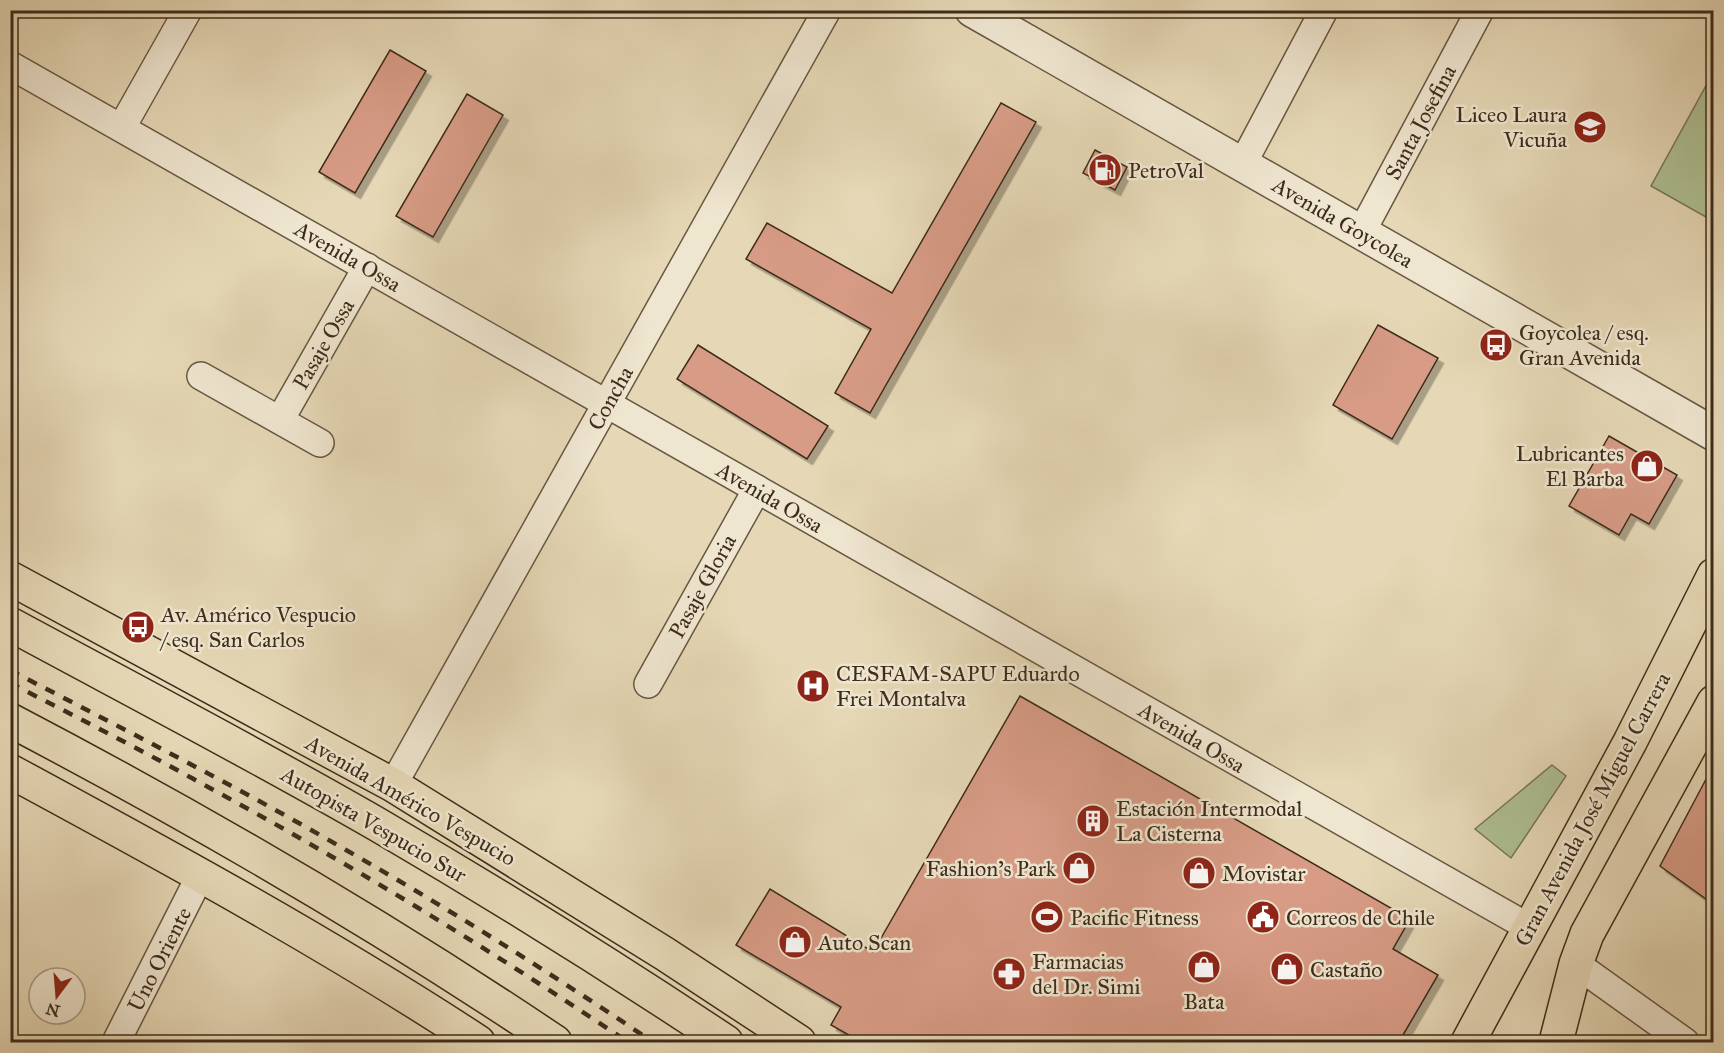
<svg xmlns="http://www.w3.org/2000/svg" width="1724" height="1053" viewBox="0 0 1724 1053" font-family="'IM FELL Great Primer',serif">
	<defs>
		<filter id="shadow"><feDropShadow dx="5.5" dy="5.5" stdDeviation="0" flood-color="#0004"/></filter>
	</defs>
	<rect width="100%" height="100%" fill="#e6d8b6"/>
	<filter id="stains"><feTurbulence type="fractalNoise" baseFrequency=".00333" numOctaves="4"/><feColorMatrix values="0 0 0 0 .2 0 0 0 0 .09 0 0 0 0 .02 0 0 0 .5 -.17"/></filter>
	<radialGradient id="worn" r=".72"><stop offset=".6" stop-color="#630" stop-opacity="0"/><stop offset="1" stop-color="#630" stop-opacity=".3"/></radialGradient>
	<g fill="#aec093" stroke="#767657" stroke-width="1.5">
		<polygon points="1713,73 1714,221 1713,221 1651,186"/>
		<polygon points="1552,765 1566,776 1511,858 1475,829"/>
	</g>
	<g fill="#d89c86" stroke="#3e2c1b" stroke-width="1.5" filter="url(#shadow)">
		<polygon points="390,50 426,71 355,193 319,172"/>
		<polygon points="467,94 503,115 433,237 396,216"/>
		<polygon points="1001,103 1036,122 870,413 835,393 871,329 746,259 767,223 892,293"/>
		<polygon points="1095,150 1127,167 1115,190 1083,173"/>
		<polygon points="1378,325 1438,358 1392,439 1333,405"/>
		<polygon points="698,345 828,426 807,459 677,379"/>
		<polygon points="1609,436 1677,475 1649,524 1631,514 1619,535 1569,506"/>
		<polygon points="1020,696 1410,919 1393,949 1438,975 1399,1042 861,1042 831,1025 841,1007 736,945 770,889 873,952"/>
		<polygon points="1713,766 1713,904 1660,866"/>
	</g>
	<g fill="none" stroke-linecap="round" stroke-linejoin="round">
		<g stroke="#685742" stroke-width="30">
			<g id="minor">
				<polyline points="10,65 1530,928"/>
				<polyline points="122,127 188,10"/>
				<polyline points="1242,165 1324,10"/>
				<polyline points="1361,233 1480,10"/>
				<polyline points="201,376 320,443"/>
				<polyline points="280,420 367,267"/>
				<polyline points="648,684 757,489"/>
				<polyline points="393,785 827,10"/>
				<polyline points="1576,964 1685,1042"/>
				<polyline points="116,1042 201,874"/>
			</g>
		</g>
		<g stroke="#685742" stroke-width="36">
			<polyline id="tertiary" points="972,10 1714,434"/>
		</g>
		<g stroke="#3e2c1b" stroke-width="36">
			<g id="primary">
				<polyline points="10,578 393,785 665,954 799,1042"/>
				<path d="M10,771c159,86 317,172 468,271"/>
				<polyline points="1468,1042 1630,742 1714,575"/>
				<polyline points="1556,1042 1576,964 1587,934 1714,702"/>
			</g>
		</g>
		<g stroke="#3e2c1b" stroke-width="36">
			<g id="motorway">
				<path d="M10,624c124,67 249,132 370,202 118,69 233,141 346,216"/>
				<path d="M10,720c187,98 371,205 545,322"/>
			</g>
		</g>
		<use href="#minor" stroke="#efe6d0" stroke-width="27"/>
		<use href="#tertiary" stroke="#efe6d0" stroke-width="33"/>
		<use href="#primary" stroke="#e6d8b6" stroke-width="33"/>
		<use href="#motorway" stroke="#e6d8b6" stroke-width="33"/>
		<g stroke="#3e2c1b" stroke-width="4.5" stroke-dasharray="10 10" stroke-linecap="butt">
			<path d="M10,670c113,59 226,116 336,180 105,60 207,125 307,192"/>
			<path d="M10,683c67,34 133,68 198,104 144,78 284,164 420,255"/>
		</g>
	</g>
	<defs>
		<g id="school-disc" transform="scale(1.725)"><circle r="9.5" fill="#8f2418" stroke="#efe6d0"/><path d="M0-5L7-2L0 1L-7-2ZM-4 1L0 2.5L4 1V4Q0 6-4 4Z" fill="#fff"/></g>
		<g id="fuel-disc" transform="scale(1.725)"><circle r="9.5" fill="#8f2418" stroke="#efe6d0"/><path d="M-5.5-6h7V0h2V4h1.3V-2.5L3-4.5l.8-.8L6-3V5H2.5V1h-1V6h-7ZM-4.2-4.7v3.2H.2V-4.7Z" fill="#fff"/></g>
		<g id="bus-disc" transform="scale(1.725)"><circle r="9.5" fill="#8f2418" stroke="#efe6d0"/><path d="M-5-6H5V4H4V6H2V4H-2V6H-4V4H-5ZM-3.5-4V0h7V-4ZM-3.5 1.2v1.5H-2V1.2ZM2 1.2v1.5H3.5V1.2Z" fill="#fff"/></g>
		<g id="shop-disc" transform="scale(1.725)"><circle r="9.5" fill="#8f2418" stroke="#efe6d0"/><path d="M-5-2.5h2.3a2.7 3.5 0 0 1 5.4 0H5L5.5 6h-11ZM-1.5-2.5h3a1.5 2.3 0 0 0-3 0Z" fill="#fff"/></g>
		<g id="hospital-disc" transform="scale(1.725)"><circle r="9.5" fill="#8f2418" stroke="#efe6d0"/><path d="M-5-5h3v3.5h4V-5h3V5h-3V1.5h-4V5h-3Z" fill="#fff"/></g>
		<g id="building-disc" transform="scale(1.725)"><circle r="9.5" fill="#8f2418" stroke="#efe6d0"/><path d="M-4-6H4V6H1V3H-1V6H-4ZM-2.5-4.3h1.7v1.8h-1.7ZM.8-4.3h1.7v1.8H.8ZM-2.5-1h1.7V.8h-1.7ZM.8-1h1.7V.8H.8Z" fill="#fff"/></g>
		<g id="stadium-disc" transform="scale(1.725)"><circle r="9.5" fill="#8f2418" stroke="#efe6d0"/><path d="M0-5a6.5 5 0 1 0 0 10a6.5 5 0 1 0 0-10ZM-3.5-1.8h7v3.6h-7Z" fill="#fff"/></g>
		<g id="civic-disc" transform="scale(1.725)"><circle r="9.5" fill="#8f2418" stroke="#efe6d0"/><path d="M-.6-6.5H3V-4.5H.6V-3L4-1V1h2V6H-6V1h2V-1L-.6-3ZM-1.2 2.5V6h2.4V2.5Z" fill="#fff"/></g>
		<g id="pharmacy-disc" transform="scale(1.725)"><circle r="9.5" fill="#8f2418" stroke="#efe6d0"/><path d="M-2-6h4v4h4v4h-4v4h-4v-4h-4v-4h4Z" fill="#fff"/></g>
	</defs>
	<g fill-rule="evenodd">
		<use href="#school-disc" x="1590" y="127"/>
		<use href="#fuel-disc" x="1105" y="170"/>
		<use href="#bus-disc" x="1496" y="345"/>
		<use href="#shop-disc" x="1647" y="466"/>
		<use href="#bus-disc" x="138" y="627"/>
		<use href="#hospital-disc" x="813" y="686"/>
		<use href="#building-disc" x="1093" y="821"/>
		<use href="#shop-disc" x="1079" y="868"/>
		<use href="#shop-disc" x="1199" y="873"/>
		<use href="#stadium-disc" x="1047" y="917"/>
		<use href="#civic-disc" x="1263" y="917"/>
		<use href="#shop-disc" x="795" y="942"/>
		<use href="#shop-disc" x="1204" y="967"/>
		<use href="#shop-disc" x="1287" y="969"/>
		<use href="#pharmacy-disc" x="1009" y="974"/>
	</g>
	<g text-anchor="middle" stroke-width="5" stroke-linejoin="round" paint-order="stroke">
		<g font-size="22" fill="#3e2c1b" stroke="#efe6d0" text-anchor="start">
			<text x="1567" y="122" text-anchor="end">Liceo Laura<tspan x="1567" dy="25">Vicuña</tspan></text>
			<text x="1128" y="178">PetroVal</text>
			<text x="1519" y="340">Goycolea / esq.<tspan x="1519" dy="25">Gran Avenida</tspan></text>
			<text x="1624" y="461" text-anchor="end">Lubricantes<tspan x="1624" dy="25">El Barba</tspan></text>
			<text x="161" y="622">Av. Américo Vespucio<tspan x="161" dy="25">/ esq. San Carlos</tspan></text>
			<text x="836" y="681">CESFAM-SAPU Eduardo<tspan x="836" dy="25">Frei Montalva</tspan></text>
			<text x="1116" y="816">Estación Intermodal<tspan x="1116" dy="25">La Cisterna</tspan></text>
			<text x="1056" y="876" text-anchor="end">Fashion's Park</text>
			<text x="1222" y="881">Movistar</text>
			<text x="1070" y="925">Pacific Fitness</text>
			<text x="1286" y="925">Correos de Chile</text>
			<text x="818" y="950">Auto Scan</text>
			<text x="1032" y="969">Farmacias<tspan x="1032" dy="25">del Dr. Simi</tspan></text>
			<text x="1310" y="977">Castaño</text>
			<text x="1204" y="1009" text-anchor="middle">Bata</text>
		</g>
		<g font-size="22" fill="#3e2c1b" stroke="#efe6d0">
			<text transform="translate(1420 122) rotate(-62)" y="8">Santa Josefina</text>
			<text transform="translate(1343 222) rotate(30)" y="8">Avenida Goycolea</text>
			<text transform="translate(348 256) rotate(30)" y="8">Avenida Ossa</text>
			<text transform="translate(323 344) rotate(-60)" y="8">Pasaje Ossa</text>
			<text transform="translate(610 398) rotate(-61)" y="8">Concha</text>
			<text transform="translate(770 497) rotate(30)" y="8">Avenida Ossa</text>
			<text transform="translate(702 586) rotate(-61)" y="8">Pasaje Gloria</text>
			<text transform="translate(1192 737) rotate(30)" y="8">Avenida Ossa</text>
			<text transform="translate(411 800) rotate(30)" y="8">Avenida Américo Vespucio</text>
			<text transform="translate(1592 809) rotate(-62)" y="8">Gran Avenida José Miguel Carrera</text>
			<text transform="translate(374 824) rotate(30)" y="8">Autopista Vespucio Sur</text>
			<text transform="translate(159 959) rotate(-63)" y="8">Uno Oriente</text>
		</g>
	</g>
	<rect width="1724" height="1053" fill="none" stroke="#e6d8b6" stroke-width="36"/>
	<rect x="12" y="12" width="1700" height="1029" fill="none" stroke="#3e2c1b" stroke-width="3"/>
	<rect x="18" y="18" width="1688" height="1017" fill="none" stroke="#3e2c1b" stroke-width="1.5"/>
	<g transform="translate(57 996) rotate(196)"><circle r="28" fill="#efe6d0" stroke="#a89c88" stroke-width="1.5"/>
	<path d="M0-4.5L10 22L0 15L-10 22Z" fill="#8f2418"/>
	<text y="-9" font-size="16" font-weight="bold" text-anchor="middle" fill="#3e2c1b">N</text>
	</g>
	<rect width="100%" height="100%" filter="url(#stains)"/>
	<rect width="100%" height="100%" fill="url(#worn)"/>
</svg>
